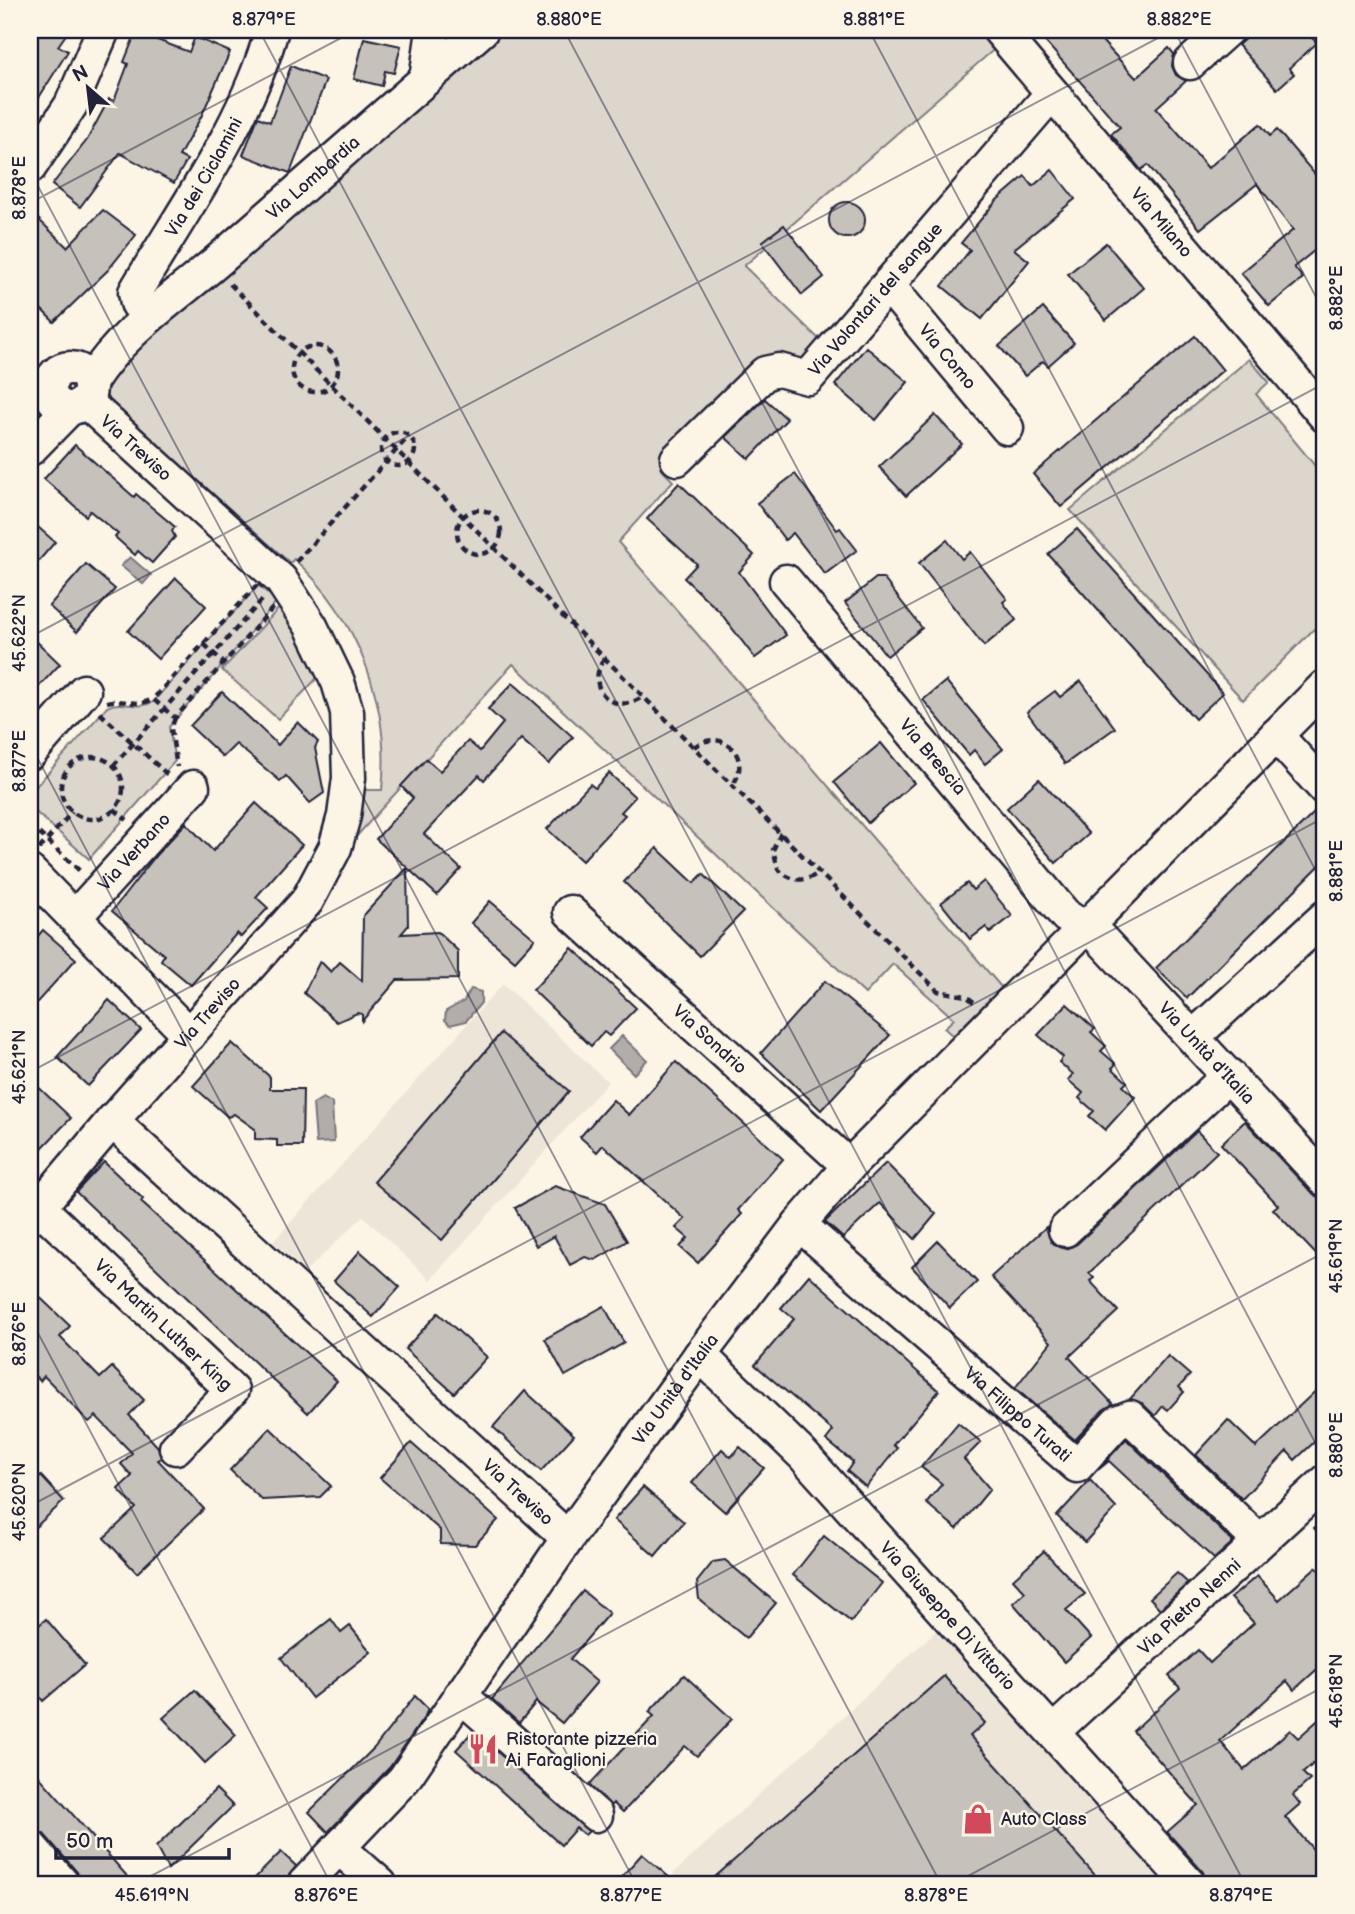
<svg xmlns="http://www.w3.org/2000/svg" width="1355" height="1914" viewBox="0 0 1355 1914" font-family="'Balsamiq Sans',sans-serif">
	<rect width="100%" height="100%" fill="#fcf5e5"/>
	<filter id="ink" filterUnits="userSpaceOnUse"><feTurbulence type="fractalNoise" baseFrequency=".0143" numOctaves="2"/><feDisplacementMap in="SourceGraphic" scale="14" xChannelSelector="R" yChannelSelector="G"/><feConvolveMatrix kernelMatrix="1 2 1 2 8 2 1 2 1" color-interpolation-filters="sRGB"/></filter>
	<g filter="url(#ink)">
		<g fill="#ece5d8">
			<polygon points="503,984 608,1082 430,1280 363,1216 305,1272 273,1242"/>
			<polygon points="939,1628 1164,1884 683,1884 673,1874"/>
		</g>
		<g fill="#dcd6cc" stroke="#7f7c84" stroke-width="2">
			<path d="M499,30h486l13,16 -254,220 77,75 -19,22 -88,43 -54,62 13,13 -55,61 384,446 -49,48 -9,-8 10,-9 -61,-55 -28,30 -352,-330 -159,175 8,-49h20c9,-86 -24,-173 -88,-231l-4,4 -187,-168 -2,-7 4,-14z"/>
			<polygon points="1249,359 1269,382 1256,394 1325,478 1325,618 1243,700 1070,510"/>
			<path d="M258,585l19,16 -108,126 6,34 -86,98 -59,-52v-14l77,-86c15,-8 30,4 46,-5z"/>
			<polygon points="280,607 291,619 321,674 278,719 222,670"/>
		</g>
		<g fill="#b2adab" stroke="#78757e" stroke-width="2">
			<polygon points="130,557 151,575 143,584 121,566"/>
			<polygon points="471,989 481,992 481,1003 466,1021 450,1025 445,1020 446,1011 464,1001"/>
			<polygon points="622,1036 647,1060 634,1074 609,1049"/>
			<polygon points="323,1098 332,1103 334,1142 316,1143 313,1104"/>
		</g>
		<g fill="#c6c1bb" stroke="#22223b" stroke-width="2">
			<polygon points="30,30 69,30 58,46 68,51 30,112"/>
			<polygon points="1035,30 1092,30 1136,78 1169,48 1174,54 1172,66 1176,75 1186,81 1156,108 1208,168 1260,124 1270,136 1277,130 1325,186 1325,242 1294,267 1303,278 1269,306 1241,273 1293,230 1257,184 1200,229 1148,165 1141,170 1111,134 1120,127"/>
			<polygon points="1255,30 1305,30 1317,43 1289,68 1294,74 1277,89 1238,45"/>
			<polygon points="136,32 189,52 195,37 230,52 201,117 179,156 187,160 174,183 120,153 80,207 52,185 87,140 109,99 114,101 128,64 124,62"/>
			<polygon points="364,38 401,46 394,73 385,71 382,86 354,79"/>
			<polygon points="291,66 326,80 290,173 243,155 258,117 270,122"/>
			<polygon points="1052,170 1075,199 1014,249 1029,261 982,319 942,286 970,250 961,243 997,200 1025,176 1033,186"/>
			<circle cx="847" cy="220" r="18"/>
			<polygon points="103,210 136,235 108,270 54,322 30,298 30,211 67,247"/>
			<polygon points="784,225 824,277 802,295 762,242"/>
			<polygon points="1106,243 1144,288 1106,320 1068,274"/>
			<polygon points="1043,308 1074,343 1048,366 1043,361 1025,376 999,346"/>
			<polygon points="1195,336 1223,370 1061,507 1033,474"/>
			<polygon points="866,347 908,382 876,420 835,385"/>
			<polygon points="765,399 787,419 749,459 725,437"/>
			<polygon points="935,415 962,444 906,496 879,467"/>
			<polygon points="75,445 134,497 136,494 175,527 172,531 175,537 152,563 138,551 135,555 115,537 118,534 90,511 86,516 44,479"/>
			<polygon points="795,474 837,530 840,528 857,550 825,574 793,533 785,540 757,503"/>
			<polygon points="679,483 754,555 739,572 786,635 755,658 719,611 684,578 697,564 647,519"/>
			<polygon points="30,520 55,542 30,571"/>
			<polygon points="1077,529 1223,693 1195,719 1048,554"/>
			<polygon points="947,540 962,559 970,552 1007,599 1003,602 1016,620 984,646 919,563"/>
			<polygon points="86,564 115,589 77,632 49,606"/>
			<polygon points="176,578 206,606 158,659 128,631"/>
			<polygon points="876,578 883,578 922,628 887,656 845,603"/>
			<polygon points="30,635 60,664 30,696"/>
			<polygon points="946,681 1003,749 985,764 974,750 969,755 923,700"/>
			<polygon points="1081,681 1115,728 1065,764 1027,712 1055,691 1060,697"/>
			<polygon points="513,683 573,737 549,764 521,739 484,780 479,775 424,834 461,869 437,895 376,839 413,798 401,786 426,759 440,771 468,741 480,751 503,723 488,709"/>
			<polygon points="222,692 278,745 298,722 318,742 315,748 324,793 310,803 286,776 280,781 236,744 223,757 190,726"/>
			<polygon points="881,743 914,783 868,823 834,782"/>
			<polygon points="609,773 635,797 621,812 625,815 582,861 547,829 590,784 595,788"/>
			<polygon points="1039,779 1089,834 1056,863 1007,808"/>
			<polygon points="256,803 302,845 256,897 268,908 241,937 237,933 191,985 161,960 164,955 112,911 157,854 186,823 213,851"/>
			<polygon points="1315,812 1325,822 1325,860 1187,998 1156,968"/>
			<polygon points="657,848 694,883 703,874 743,912 700,956 624,882"/>
			<polygon points="407,868 408,926 401,934 438,932 458,951 458,979 397,980 362,1021 362,1014 357,1013 337,1022 304,993 320,961 331,972 340,962 362,981 363,916"/>
			<polygon points="984,881 1012,916 990,933 986,927 970,939 941,903 967,883 973,890"/>
			<polygon points="490,901 535,939 515,961 471,923"/>
			<polygon points="43,930 76,959 30,1010 30,945"/>
			<polygon points="572,948 636,1008 609,1036 604,1032 591,1046 533,990"/>
			<polygon points="825,981 890,1035 821,1110 761,1053"/>
			<polygon points="109,1000 141,1030 88,1086 57,1057"/>
			<polygon points="1067,1004 1095,1029 1091,1032 1106,1046 1101,1051 1116,1064 1112,1068 1127,1082 1123,1086 1135,1097 1105,1130 1089,1116 1094,1111 1079,1098 1083,1093 1068,1080 1073,1074 1059,1062 1063,1057 1038,1035"/>
			<polygon points="501,1033 569,1091 442,1240 374,1182"/>
			<polygon points="232,1043 270,1077 270,1089 303,1089 302,1146 277,1146 277,1140 255,1139 255,1129 234,1114 228,1117 193,1086"/>
			<polygon points="676,1062 783,1159 738,1210 742,1214 698,1263 680,1247 688,1238 676,1228 685,1219 603,1145 597,1152 580,1137 613,1100 629,1115"/>
			<polygon points="30,1079 71,1118 42,1148 30,1137"/>
			<polygon points="1245,1121 1312,1193 1325,1201 1325,1264 1273,1209 1278,1205 1221,1144"/>
			<polygon points="1197,1131 1217,1152 1089,1273 1094,1278 1090,1281 1118,1311 1069,1357 1113,1404 1103,1410 1075,1440 1015,1388 1051,1342 991,1277 1046,1227 1051,1242 1059,1247 1067,1249 1077,1244"/>
			<polygon points="104,1162 143,1199 141,1202 337,1381 308,1413 76,1192"/>
			<polygon points="886,1163 936,1214 915,1239 880,1203 843,1238 825,1222"/>
			<polygon points="555,1186 605,1204 627,1241 595,1260 585,1257 570,1265 554,1236 536,1246 515,1208"/>
			<polygon points="938,1241 977,1282 950,1308 912,1267"/>
			<polygon points="360,1251 400,1287 373,1317 334,1281"/>
			<polygon points="809,1275 939,1391 893,1445 897,1448 866,1487 847,1471 853,1462 826,1440 833,1431 755,1365 794,1319 781,1308"/>
			<polygon points="30,1288 70,1326 60,1337 100,1378 112,1367 144,1400 129,1415 158,1447 161,1458 158,1460 204,1509 137,1573 104,1538 136,1508 118,1489 132,1476 121,1464 132,1453 96,1416 89,1422 44,1376 40,1381 30,1371"/>
			<polygon points="604,1306 624,1343 565,1376 545,1339"/>
			<polygon points="438,1313 487,1357 454,1393 405,1349"/>
			<polygon points="1168,1356 1190,1375 1179,1387 1184,1392 1168,1410 1163,1406 1155,1416 1142,1403 1130,1399"/>
			<polygon points="1325,1382 1325,1432 1295,1460 1287,1451 1242,1499 1196,1455 1228,1420 1256,1447"/>
			<polygon points="525,1391 574,1435 541,1471 493,1427"/>
			<polygon points="958,1423 981,1442 964,1459 990,1489 957,1529 926,1503 942,1484 921,1467"/>
			<polygon points="270,1428 331,1486 320,1497 262,1500 230,1470"/>
			<polygon points="1126,1439 1233,1542 1214,1559 1109,1461 1098,1470"/>
			<polygon points="411,1443 498,1520 475,1545 440,1544 440,1530 380,1478"/>
			<polygon points="740,1447 764,1468 725,1512 692,1483 722,1449 731,1457"/>
			<polygon points="41,1476 64,1501 30,1532 30,1487"/>
			<polygon points="1090,1480 1116,1508 1085,1542 1057,1516"/>
			<polygon points="643,1487 684,1522 655,1556 614,1520"/>
			<polygon points="824,1536 882,1583 851,1622 793,1575"/>
			<polygon points="1044,1551 1085,1594 1066,1610 1091,1638 1064,1662 1013,1603 1025,1592 1013,1579"/>
			<polygon points="725,1560 776,1603 746,1638 699,1599 697,1582 713,1562"/>
			<polygon points="1316,1567 1325,1577 1325,1662 1294,1690 1287,1681 1220,1741 1244,1770 1290,1730 1298,1738 1325,1714 1325,1753 1303,1773 1310,1780 1293,1795 1300,1804 1285,1817 1325,1863 1325,1884 1207,1884 1203,1872 1167,1832 1198,1805 1133,1731 1180,1688 1169,1676 1198,1650 1210,1663 1254,1623 1231,1598 1257,1576 1279,1600"/>
			<polygon points="1177,1573 1188,1583 1160,1609 1150,1598"/>
			<polygon points="583,1591 609,1613 570,1659 597,1682 562,1723 536,1702 519,1723 492,1699"/>
			<polygon points="46,1619 85,1665 43,1701 30,1685 30,1633"/>
			<polygon points="331,1619 341,1633 350,1626 371,1652 312,1698 281,1658"/>
			<polygon points="684,1675 732,1719 697,1756 685,1746 623,1812 613,1803 611,1806 589,1785 654,1716 649,1712"/>
			<polygon points="944,1676 985,1723 970,1736 1103,1884 707,1884"/>
			<polygon points="195,1690 236,1735 205,1763 163,1718"/>
			<polygon points="415,1696 428,1709 425,1716 390,1767 328,1832 309,1812 374,1748"/>
			<polygon points="473,1731 589,1831 585,1835 576,1828 561,1845 456,1750"/>
			<polygon points="30,1766 134,1884 81,1884 77,1872 44,1834 30,1828"/>
			<polygon points="216,1789 233,1806 168,1869 156,1847"/>
			<polygon points="281,1852 296,1866 286,1882 249,1884"/>
			<polygon points="642,1854 677,1884 615,1884"/>
		</g>
		<g fill="none" stroke-linecap="round" stroke-linejoin="round">
			<g stroke="#22223b" stroke-width="37">
				<g id="minor">
					<path id="s1" d="M999,30l326,386"/>
					<polyline points="1190,63 1227,30"/>
					<polyline points="426,79 433,30"/>
					<polyline points="30,167 71,105 103,30"/>
					<path id="s2" d="M888,285l119,143"/>
					<path id="s3" d="M148,317l-11,-14 -2,-11c51,-87 109,-164 137,-262"/>
					<circle cx="70" cy="388" r="20"/>
					<path id="s4" d="M90,383c33,-53 85,-85 131,-125 87,-76 174,-152 261,-228"/>
					<polyline points="30,449 70,408"/>
					<path id="s5" d="M677,459l88,-86 14,-3 29,8 244,-285"/>
					<path id="s6" d="M786,581l280,335 33,21 226,243"/>
					<polyline points="1276,735 1325,789"/>
					<polyline points="30,753 84,691"/>
					<polyline points="30,872 189,1035"/>
					<path id="s7" d="M570,912l279,254"/>
					<path id="s8" d="M75,917l118,-130"/>
					<polyline points="1193,1037 1325,917"/>
					<path id="s9" d="M112,1121l456,417"/>
					<path id="s10" d="M38,1206l194,184 -56,58"/>
					<path id="s11" d="M30,1218l82,-97 195,-220 28,-53 9,-32 5,-38 -2,-66 -9,-30 -27,-56 -30,-46 -196,-179"/>
					<path id="s12" d="M799,1224l278,242 40,-44 13,-5 129,124"/>
					<polyline points="1065,1230 1229,1075"/>
					<path id="s13" d="M700,1355l103,100 386,429"/>
					<polyline points="460,1695 596,1815"/>
					<path id="s14" d="M1054,1731l271,-249"/>
					<polyline points="30,1846 63,1884"/>
					<polyline points="339,1848 380,1884"/>
					<path id="s15" d="M304,1884l100,-105 166,-244 130,-180 99,-131 50,-58 476,-480"/>
				</g>
			</g>
			<g stroke="#22223b" stroke-width="4.5" stroke-dasharray="7 5" stroke-linecap="butt">
				<polyline points="230,284 938,991 966,996 975,1003"/>
				<circle cx="315" cy="369" r="23"/>
				<circle cx="398" cy="449" r="17"/>
				<circle cx="479" cy="532" r="22"/>
				<polyline points="296,562 409,436"/>
				<polygon points="259,583 279,601 175,718 153,699"/>
				<polyline points="204,644 224,663"/>
				<path d="M604,659c-20,29 9,58 38,38"/>
				<path d="M107,702c16,-4 30,6 46,-3"/>
				<polyline points="100,713 169,776"/>
				<polyline points="175,718 171,729 177,767"/>
				<path d="M694,747c28,-21 60,10 38,39"/>
				<circle cx="92" cy="788" r="31"/>
				<polyline points="113,766 262,600"/>
				<polyline points="114,809 127,820"/>
				<polyline points="30,825 81,872"/>
				<path d="M781,833l-8,17 5,19c13,13 27,14 42,3"/>
				<polyline points="39,849 72,812"/>
				<polyline points="1314,1526 1325,1539"/>
			</g>
			<use href="#minor" stroke="#fcf5e5" stroke-width="32"/>
		</g>
	</g>
	<path fill="none" stroke="#22223b" stroke-width="2" stroke-opacity="0.45" d="M259,30l986,1854M564,30l761,1431M869,30l456,858M1174,30l151,284M30,171l911,1713M30,203l326,-173M30,637l1143,-607M30,744l606,1140M30,1072l1295,-689M30,1318l301,566M30,1506l1295,-689M136,1884l1189,-632M953,1884l372,-198"/>
	<defs>
		<g id="restaurant-bare" transform="scale(2.415)"><path d="M-5-6h1v4h1v-4h1v4h1v-4h1v5L-1.5 .5V6h-2V.5L-5-1ZM5-6V6H3V1.5H1.5Q1.5-4 5-6Z" fill="#d1495b" stroke="#fcf5e5" stroke-width="2.5" paint-order="stroke"/></g>
		<g id="shop-bare" transform="scale(2.415)"><path d="M-5-2.5h2.3a2.7 3.5 0 0 1 5.4 0H5L5.5 6h-11ZM-1.5-2.5h3a1.5 2.3 0 0 0-3 0Z" fill="#d1495b" stroke="#fcf5e5" stroke-width="2.5" paint-order="stroke"/></g>
	</defs>
	<g fill-rule="evenodd">
		<use href="#restaurant-bare" x="483" y="1749"/>
		<use href="#shop-bare" x="978" y="1819"/>
	</g>
	<g text-anchor="middle" stroke-width="5" stroke-linejoin="round" paint-order="stroke">
		<g font-size="18" fill="#22223b" stroke="#fcf5e5">
			<text dy="6" stroke="none"><textPath href="#s3" startOffset="163">Via dei Ciclamini</textPath></text>
			<text dy="6" stroke="none"><textPath href="#s4" startOffset="304">Via Lombardia</textPath></text>
			<text dy="6" stroke="none"><textPath href="#s1" startOffset="252">Via Milano</textPath></text>
			<text dy="6" stroke="none"><textPath href="#s5" startOffset="271">Via Volontari del sangue</textPath></text>
			<text dy="6" stroke="none"><textPath href="#s2" startOffset="93">Via Como</textPath></text>
			<text transform="translate(136 448) rotate(42)" y="6">Via Treviso</text>
			<text dy="6" stroke="none"><textPath href="#s6" startOffset="229">Via Brescia</textPath></text>
			<text dy="6" stroke="none"><textPath href="#s8" startOffset="88">Via Verbano</textPath></text>
			<text dy="6" stroke="none"><textPath href="#s11" startOffset="271">Via Treviso</textPath></text>
			<text dy="6" stroke="none"><textPath href="#s7" startOffset="189">Via Sondrio</textPath></text>
			<text dy="6" stroke="none"><textPath href="#s6" startOffset="634">Via Unità d'Italia</textPath></text>
			<text dy="6" stroke="none"><textPath href="#s10" startOffset="173">Via Martin Luther King</textPath></text>
			<text dy="6" stroke="none"><textPath href="#s15" startOffset="620">Via Unità d'Italia</textPath></text>
			<text dy="6" stroke="none"><textPath href="#s12" startOffset="290">Via Filippo Turati</textPath></text>
			<text dy="6" stroke="none"><textPath href="#s9" startOffset="550">Via Treviso</textPath></text>
			<text dy="6" stroke="none"><textPath href="#s14" startOffset="184">Via Pietro Nenni</textPath></text>
			<text dy="6" stroke="none"><textPath href="#s13" startOffset="360">Via Giuseppe Di Vittorio</textPath></text>
		</g>
		<g font-size="18" fill="#22223b" stroke="#fcf5e5" text-anchor="start">
			<text x="506" y="1745">Ristorante pizzeria<tspan x="506" dy="21">Ai Faraglioni</tspan></text>
			<text x="1001" y="1825">Auto Class</text>
		</g>
	</g>
	<rect width="1355" height="1914" fill="none" stroke="#fcf5e5" stroke-width="77"/>
	<g transform="translate(88 88) rotate(332)" stroke="#fcf5e5" stroke-width="5" paint-order="stroke">
	<path d="M0-5L12 26L0 18L-12 26Z" fill="#22223b"/>
	<text y="-10" font-size="19" font-weight="bold" text-anchor="middle" fill="#22223b">N</text>
	</g>
	<path d="M56 1848v10h173v-10" fill="none" stroke="#22223b" stroke-width="3.5"/>
	<text x="66" y="1848" font-size="21" fill="#22223b" stroke="#fcf5e5" stroke-width="5" paint-order="stroke">50 m</text>
	<rect x="38" y="38" width="1278" height="1838" fill="none" stroke="#22223b" stroke-width="2.5"/>
	<g font-size="18" text-anchor="middle" fill="#22223b">
		<text x="264" y="25">8.879°E</text>
		<text x="569" y="25">8.880°E</text>
		<text x="874" y="25">8.881°E</text>
		<text x="1179" y="25">8.882°E</text>
		<text transform="translate(19 188) rotate(-90)" y="6">8.878°E</text>
		<text transform="translate(1336 298) rotate(-90)" y="6">8.882°E</text>
		<text transform="translate(19 633) rotate(-90)" y="6">45.622°N</text>
		<text transform="translate(19 761) rotate(-90)" y="6">8.877°E</text>
		<text transform="translate(1336 871) rotate(-90)" y="6">8.881°E</text>
		<text transform="translate(19 1067) rotate(-90)" y="6">45.621°N</text>
		<text transform="translate(1336 1256) rotate(-90)" y="6">45.619°N</text>
		<text transform="translate(19 1334) rotate(-90)" y="6">8.876°E</text>
		<text transform="translate(1336 1445) rotate(-90)" y="6">8.880°E</text>
		<text transform="translate(19 1502) rotate(-90)" y="6">45.620°N</text>
		<text transform="translate(1336 1691) rotate(-90)" y="6">45.618°N</text>
		<text x="152" y="1901">45.619°N</text>
		<text x="326" y="1901">8.876°E</text>
		<text x="631" y="1901">8.877°E</text>
		<text x="936" y="1901">8.878°E</text>
		<text x="1241" y="1901">8.879°E</text>
	</g>
</svg>
